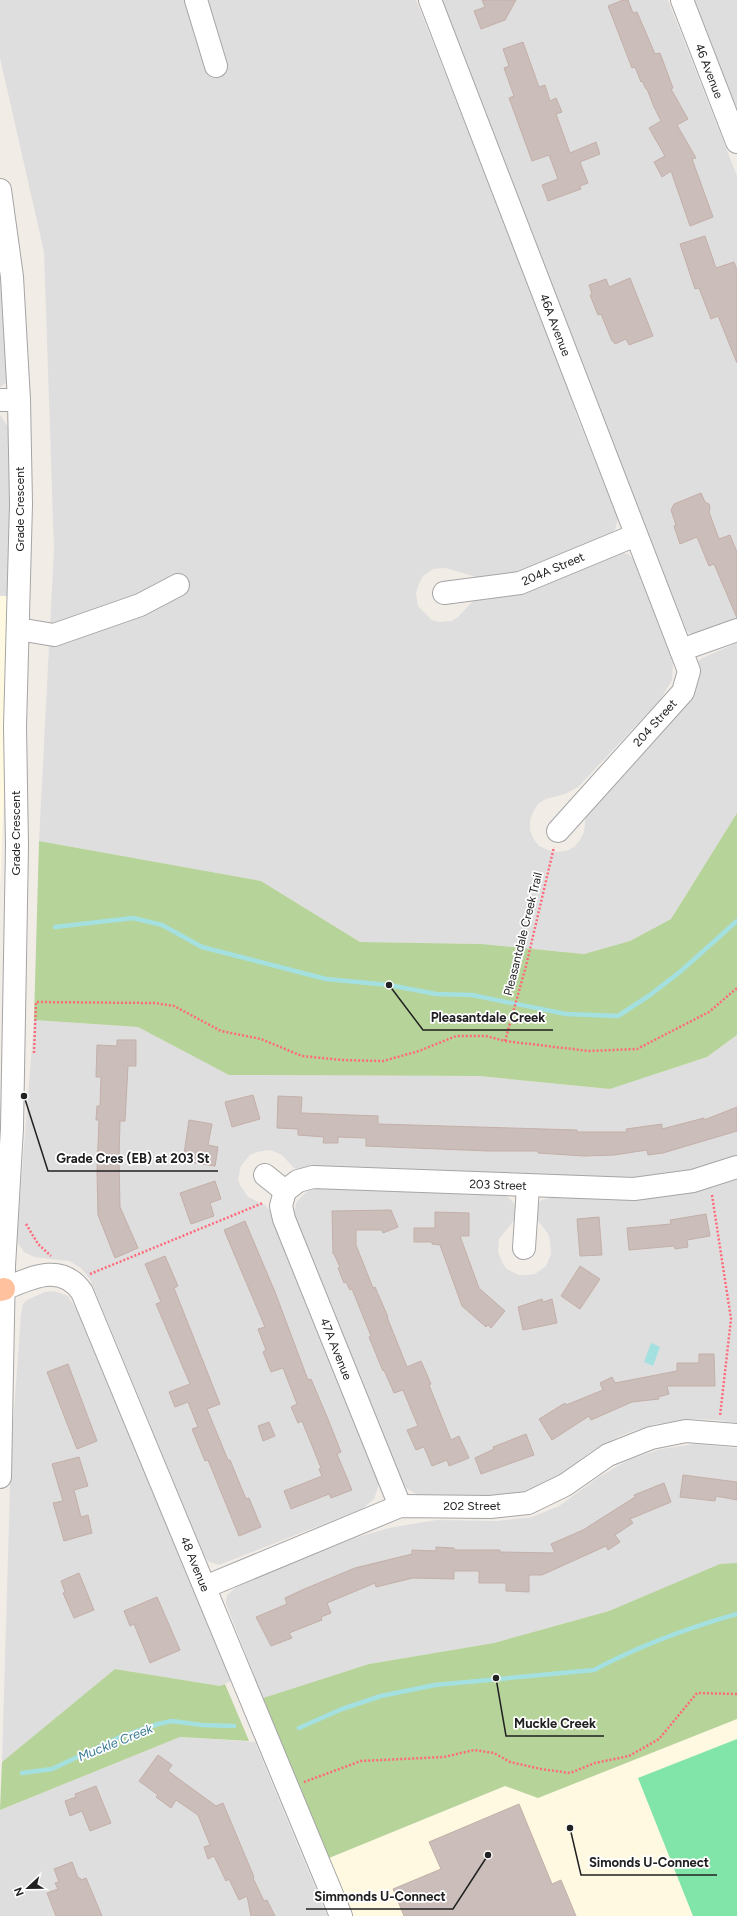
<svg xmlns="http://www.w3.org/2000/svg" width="737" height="1916" viewBox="0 0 737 1916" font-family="Figtree,sans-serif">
	<rect width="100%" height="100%" fill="#f2ece7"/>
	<g fill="#dfdede">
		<polygon points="0,0 416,0 566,378 576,414 618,518 615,530 608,535 520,573 491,577 476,577 446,568 433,569 423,576 418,586 416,593 418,606 432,620 439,622 451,621 457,618 473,601 479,598 536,588 621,553 628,554 635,560 671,655 673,664 672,680 660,700 578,787 565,794 546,799 538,804 533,812 530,821 530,830 533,838 539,846 548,850 556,852 566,851 574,847 580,840 584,832 586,815 696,663 702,658 737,643 737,813 671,919 630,941 584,954 482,944 360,942 261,881 39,841 54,549 44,252 0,58"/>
		<polygon points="438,0 668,0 737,176 737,620 699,634 691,634 683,628"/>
		<polygon points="690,0 737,0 737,120"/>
		<polygon points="0,256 7,382 0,387"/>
		<polygon points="0,415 8,427 11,438 12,596 0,596"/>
		<polygon points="34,1020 138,1027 230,1075 479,1076 610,1089 707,1057 737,1035 737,1158 707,1169 612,1181 299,1169 294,1168 282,1155 270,1150 257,1152 250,1155 241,1166 238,1179 240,1185 248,1197 265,1205 271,1212 378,1473 379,1484 374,1499 362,1509 219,1565 208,1561 204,1555 90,1279 81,1268 69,1261 34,1257 24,1252 18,1243 17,1235"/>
		<polygon points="737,1177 737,1423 716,1420 694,1419 656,1424 636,1430 620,1436 589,1453 559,1477 532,1491 519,1495 418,1495 406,1488 401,1479 294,1215 296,1203 303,1195 308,1191 321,1188 507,1196 514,1203 516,1214 515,1219 499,1239 498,1252 503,1264 507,1269 519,1275 527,1275 535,1274 546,1266 551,1254 550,1240 548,1234 536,1218 538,1203 542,1200 553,1197 634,1199"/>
		<polygon points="54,1291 68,1296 78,1312 231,1681 220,1686 115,1669 2,1762 11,1452 21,1314 23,1304 27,1300 45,1292"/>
		<polygon points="694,1444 737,1448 737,1563 720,1565 609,1611 494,1643 369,1664 263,1698 226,1604 227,1595 238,1586 355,1538 389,1528 436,1520 497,1521 532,1517 559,1506 599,1477 628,1460 661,1449"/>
		<polygon points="180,1737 255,1742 327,1916 0,1916 0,1810"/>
	</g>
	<g fill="#fff9e2">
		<polygon points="0,596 12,596 0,889"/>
		<polygon points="737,1719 737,1916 353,1916 329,1858 505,1786 538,1798"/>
	</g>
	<g fill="#b6d399">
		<polygon points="737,813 737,1035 707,1057 610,1089 479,1076 229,1075 138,1027 34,1020 39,841 261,881 360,942 482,944 584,954 630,941 671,919"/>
		<polygon points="737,1563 737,1719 538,1798 505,1786 329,1858 263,1698 369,1664 494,1643 609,1611 720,1564"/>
		<polygon points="115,1669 220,1686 225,1684 249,1741 180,1737 0,1810 2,1762"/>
	</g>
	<polygon fill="#81e4a9" points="737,1739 737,1916 693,1916 638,1778"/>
	<polygon fill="#a5e0e1" points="651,1343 660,1347 653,1366 644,1362"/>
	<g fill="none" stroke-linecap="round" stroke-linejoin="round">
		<g stroke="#a5e0e1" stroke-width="4.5">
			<polyline points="55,927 133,918 162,925 202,947 326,979 389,985 436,994 472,995 566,1014 618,1016 650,995 681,971 737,921"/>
			<path d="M299,1728l43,-19 39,-13 54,-11 159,-15c45,-24 94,-42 143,-56"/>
			<polyline points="22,1773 52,1769 120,1737 158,1724 172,1721 202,1725 234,1726"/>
		</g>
	</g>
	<g fill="#cabdba" stroke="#c4afa8">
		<polygon points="482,0 516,0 505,20 481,29 474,11 485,7"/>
		<polygon points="623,0 628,0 633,13 637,12 655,54 660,53 673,88 671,89 688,119 677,125 696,158 692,159 713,217 690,226 671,171 662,177 654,162 665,156 649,128 661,121 654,107 647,89 646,89 642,81 641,82 635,67 632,68 608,6"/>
		<polygon points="523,42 539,87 545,85 550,101 556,98 562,112 556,114 570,153 596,142 600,154 580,162 588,183 580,186 581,189 548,201 542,185 558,179 549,155 532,161 509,98 514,96 504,68 509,66 503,49"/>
		<polygon points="705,236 716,268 734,262 737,270 737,363 718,316 711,319 699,288 695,289 680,244"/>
		<polygon points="630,278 653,336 629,345 626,339 615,344 613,341 612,341 601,314 598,315 590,295 592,294 589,285 606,279 609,287"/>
		<polygon points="701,493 705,502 709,504 710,509 709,512 719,539 730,535 737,552 737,618 714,564 709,566 697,537 680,544 674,526 676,525 671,510 674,504"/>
		<polygon points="117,1040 136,1040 136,1066 128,1066 125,1121 120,1121 119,1160 120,1207 138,1248 115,1258 98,1215 97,1170 99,1120 96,1120 97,1106 100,1106 101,1077 96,1077 97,1045 117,1046"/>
		<polygon points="253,1095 260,1119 232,1127 225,1102"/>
		<polygon points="278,1096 302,1097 301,1113 378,1116 378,1124 577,1130 577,1132 627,1132 626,1129 662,1124 662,1129 704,1118 704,1120 737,1107 737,1131 663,1153 648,1155 647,1150 614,1155 584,1156 538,1153 538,1151 488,1151 366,1146 366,1138 338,1137 338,1143 323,1143 324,1137 298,1135 298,1129 277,1128"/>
		<polygon points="189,1120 212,1124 208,1145 218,1147 215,1166 183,1161"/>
		<polygon points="215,1181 221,1199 210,1203 214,1216 191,1224 180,1193"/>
		<polygon points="391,1210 398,1227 383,1233 382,1230 356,1230 356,1245 373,1288 375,1287 388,1317 387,1317 407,1367 421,1361 431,1384 429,1385 451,1440 459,1436 469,1458 449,1466 447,1460 432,1466 424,1447 416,1450 407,1430 418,1426 403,1390 394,1393 384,1370 383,1371 369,1337 371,1336 352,1289 350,1290 346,1282 344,1283 338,1268 340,1267 334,1254 333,1254 332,1211"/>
		<polygon points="435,1212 469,1213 469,1236 460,1236 479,1288 505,1311 491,1328 488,1325 486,1327 462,1306 440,1245 432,1244 432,1242 414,1242 414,1228 435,1228"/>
		<polygon points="706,1214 710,1236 687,1240 688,1247 675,1249 674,1246 629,1250 627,1228 671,1224 670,1220"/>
		<polygon points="599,1217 602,1255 580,1256 577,1219"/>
		<polygon points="245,1221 275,1292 308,1380 311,1379 328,1419 341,1452 337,1454 352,1490 331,1498 329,1494 291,1509 284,1491 322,1476 319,1469 321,1468 302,1421 298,1423 291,1407 297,1404 283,1368 271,1372 263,1352 266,1350 258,1329 265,1327 224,1230"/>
		<polygon points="165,1256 178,1286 174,1288 220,1404 207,1409 228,1460 230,1460 246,1499 249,1498 261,1527 239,1536 208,1460 205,1461 192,1429 198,1427 188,1402 175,1407 169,1392 190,1384 156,1304 161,1302 145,1264"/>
		<polygon points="580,1266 600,1279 580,1309 561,1296"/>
		<polygon points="542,1299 543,1302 552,1299 557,1323 523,1330 518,1307"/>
		<polygon points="699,1354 714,1354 715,1386 667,1386 669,1394 658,1397 659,1399 632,1402 591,1420 589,1416 552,1440 539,1419 565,1403 566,1405 603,1390 600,1383 612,1377 615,1383 677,1371 677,1363 699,1363"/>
		<polygon points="68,1364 97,1441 77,1449 47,1372"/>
		<polygon points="269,1422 275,1436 263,1441 258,1426"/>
		<polygon points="526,1434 534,1455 481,1474 475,1458 494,1449 493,1447"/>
		<polygon points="79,1457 88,1486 74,1490 81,1517 88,1515 92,1533 64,1541 53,1503 63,1501 52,1464"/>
		<polygon points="683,1475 737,1482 737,1500 716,1496 715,1501 680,1497"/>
		<polygon points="664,1483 671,1502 630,1519 633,1523 615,1535 620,1542 608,1550 606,1546 542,1575 529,1575 529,1592 506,1591 506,1583 479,1583 479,1571 454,1571 454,1579 413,1578 376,1587 375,1583 327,1603 331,1613 321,1617 322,1620 289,1633 292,1638 271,1646 256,1617 287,1604 285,1598 302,1590 355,1568 412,1554 412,1550 436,1551 436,1547 454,1548 454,1550 500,1550 500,1552 555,1553 551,1544 583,1530 635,1497 634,1495"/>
		<polygon points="79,1573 94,1610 74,1618 63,1593 65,1592 61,1581"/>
		<polygon points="157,1597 180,1650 150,1663 134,1624 130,1626 124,1611"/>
		<polygon points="158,1755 172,1765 168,1771 216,1806 223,1803 254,1877 253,1878 264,1901 267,1900 275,1916 251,1916 247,1896 239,1900 229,1879 226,1881 214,1856 208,1859 204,1847 210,1845 198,1815 176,1800 171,1808 156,1797 158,1795 139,1781"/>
		<polygon points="96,1786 111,1823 90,1831 82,1811 70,1816 65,1801 76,1797 75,1794"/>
		<polygon points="519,1804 552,1884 561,1880 576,1916 404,1916 393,1889 441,1869 429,1842"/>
		<polygon points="72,1862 78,1878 80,1878 81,1880 86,1878 102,1916 56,1916 47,1893 58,1889 55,1883 59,1882 54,1869"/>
	</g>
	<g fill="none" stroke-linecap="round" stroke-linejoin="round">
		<g stroke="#a5a5a5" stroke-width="24">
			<g id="minor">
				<polyline points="196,0 216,66"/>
				<polyline points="430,0 689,671 683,692 558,831"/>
				<polyline points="682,0 737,142"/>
				<polyline points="0,190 12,277 19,400 21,504 15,727 17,846 12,1128 4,1266 0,1477"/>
				<polyline points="0,400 19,400"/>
				<polyline points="444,593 520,583 636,535"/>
				<polyline points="18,629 54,635 140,605 178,585"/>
				<polyline points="681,650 737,630"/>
				<polyline points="265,1175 285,1191"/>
				<polyline points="285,1191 298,1181 313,1177 634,1189 693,1181 737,1167"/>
				<polyline points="285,1191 281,1206 284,1219 400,1506"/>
				<polyline points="524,1248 528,1187"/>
				<path d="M4,1289c27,-11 57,-27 78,3l259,624"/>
				<polyline points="205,1587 400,1506 490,1507 528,1503 565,1485 608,1455 651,1438 686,1431 737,1435"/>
			</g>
		</g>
		<g stroke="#9d4800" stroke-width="24">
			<polyline id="major" points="0,1290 4,1289"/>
		</g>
		<g stroke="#ff6a7a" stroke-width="2.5" stroke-dasharray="2 2" stroke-linecap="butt">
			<polyline points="505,1041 526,966 554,847"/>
			<polyline points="34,1053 36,1002 155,1003 174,1006 221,1031 261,1039 302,1056 342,1060 383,1061 419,1051 456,1036 486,1036 505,1041 589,1051 637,1049 709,1012 737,988"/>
			<polyline points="712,1195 731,1319 720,1416"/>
			<polyline points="26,1224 38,1244 51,1256"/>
			<polyline points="90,1274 263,1203"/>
			<polyline points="304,1782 361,1761 444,1757 474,1750 494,1753 510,1762 541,1769 570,1773 595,1763 629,1756 659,1739 697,1693 737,1694"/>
		</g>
		<use href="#minor" stroke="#fff" stroke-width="22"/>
		<use href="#major" stroke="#ffc19e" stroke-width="22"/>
	</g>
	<g text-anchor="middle" stroke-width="3.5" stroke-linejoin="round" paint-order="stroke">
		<g font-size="12" fill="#212121" stroke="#fff">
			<text transform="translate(709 71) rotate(69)" y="4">46 Avenue</text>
			<text transform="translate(555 325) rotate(69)" y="4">46A Avenue</text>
			<text transform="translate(20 509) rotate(-90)" y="4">Grade Crescent</text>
			<text transform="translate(553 569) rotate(-23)" y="4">204A Street</text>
			<text transform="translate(655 723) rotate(-48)" y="4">204 Street</text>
			<text transform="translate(16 833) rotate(-90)" y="4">Grade Crescent</text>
			<text transform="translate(523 934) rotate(-76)" y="4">Pleasantdale Creek Trail</text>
			<text transform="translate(498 1185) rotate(2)" y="4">203 Street</text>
			<text transform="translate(336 1349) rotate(68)" y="4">47A Avenue</text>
			<text x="472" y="1510">202 Street</text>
			<text transform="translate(195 1564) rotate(68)" y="4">48 Avenue</text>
		</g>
		<g font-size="13" font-style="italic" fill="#3b7b96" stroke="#fff">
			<text transform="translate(115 1742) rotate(-22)" y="5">Muckle Creek</text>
		</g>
	</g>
	<path fill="none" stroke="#212121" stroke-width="1.5" d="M389 985L423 1030H553M24 1096L48 1171H218M496 1678L506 1736H604M570 1828L581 1875H717M488 1855L453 1909H306"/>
	<g fill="#212121" stroke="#fff" stroke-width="1.5">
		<circle cx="389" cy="985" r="4"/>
		<circle cx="24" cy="1096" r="4"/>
		<circle cx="496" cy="1678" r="4"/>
		<circle cx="570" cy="1828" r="4"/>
		<circle cx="488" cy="1855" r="4"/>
	</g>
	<g font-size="13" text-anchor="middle" font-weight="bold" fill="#212121" stroke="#fff" stroke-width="3.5" stroke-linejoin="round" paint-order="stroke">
		<text x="488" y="1022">Pleasantdale Creek</text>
		<text x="133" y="1163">Grade Cres (EB) at 203 St</text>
		<text x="555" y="1728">Muckle Creek</text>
		<text x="649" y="1867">Simonds U-Connect</text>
		<text x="380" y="1901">Simmonds U-Connect</text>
	</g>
	<g transform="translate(28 1888) rotate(248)" stroke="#ffffff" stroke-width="3" paint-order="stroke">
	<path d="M0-3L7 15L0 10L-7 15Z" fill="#212121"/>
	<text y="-6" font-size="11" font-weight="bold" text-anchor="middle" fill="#212121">N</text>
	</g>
</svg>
